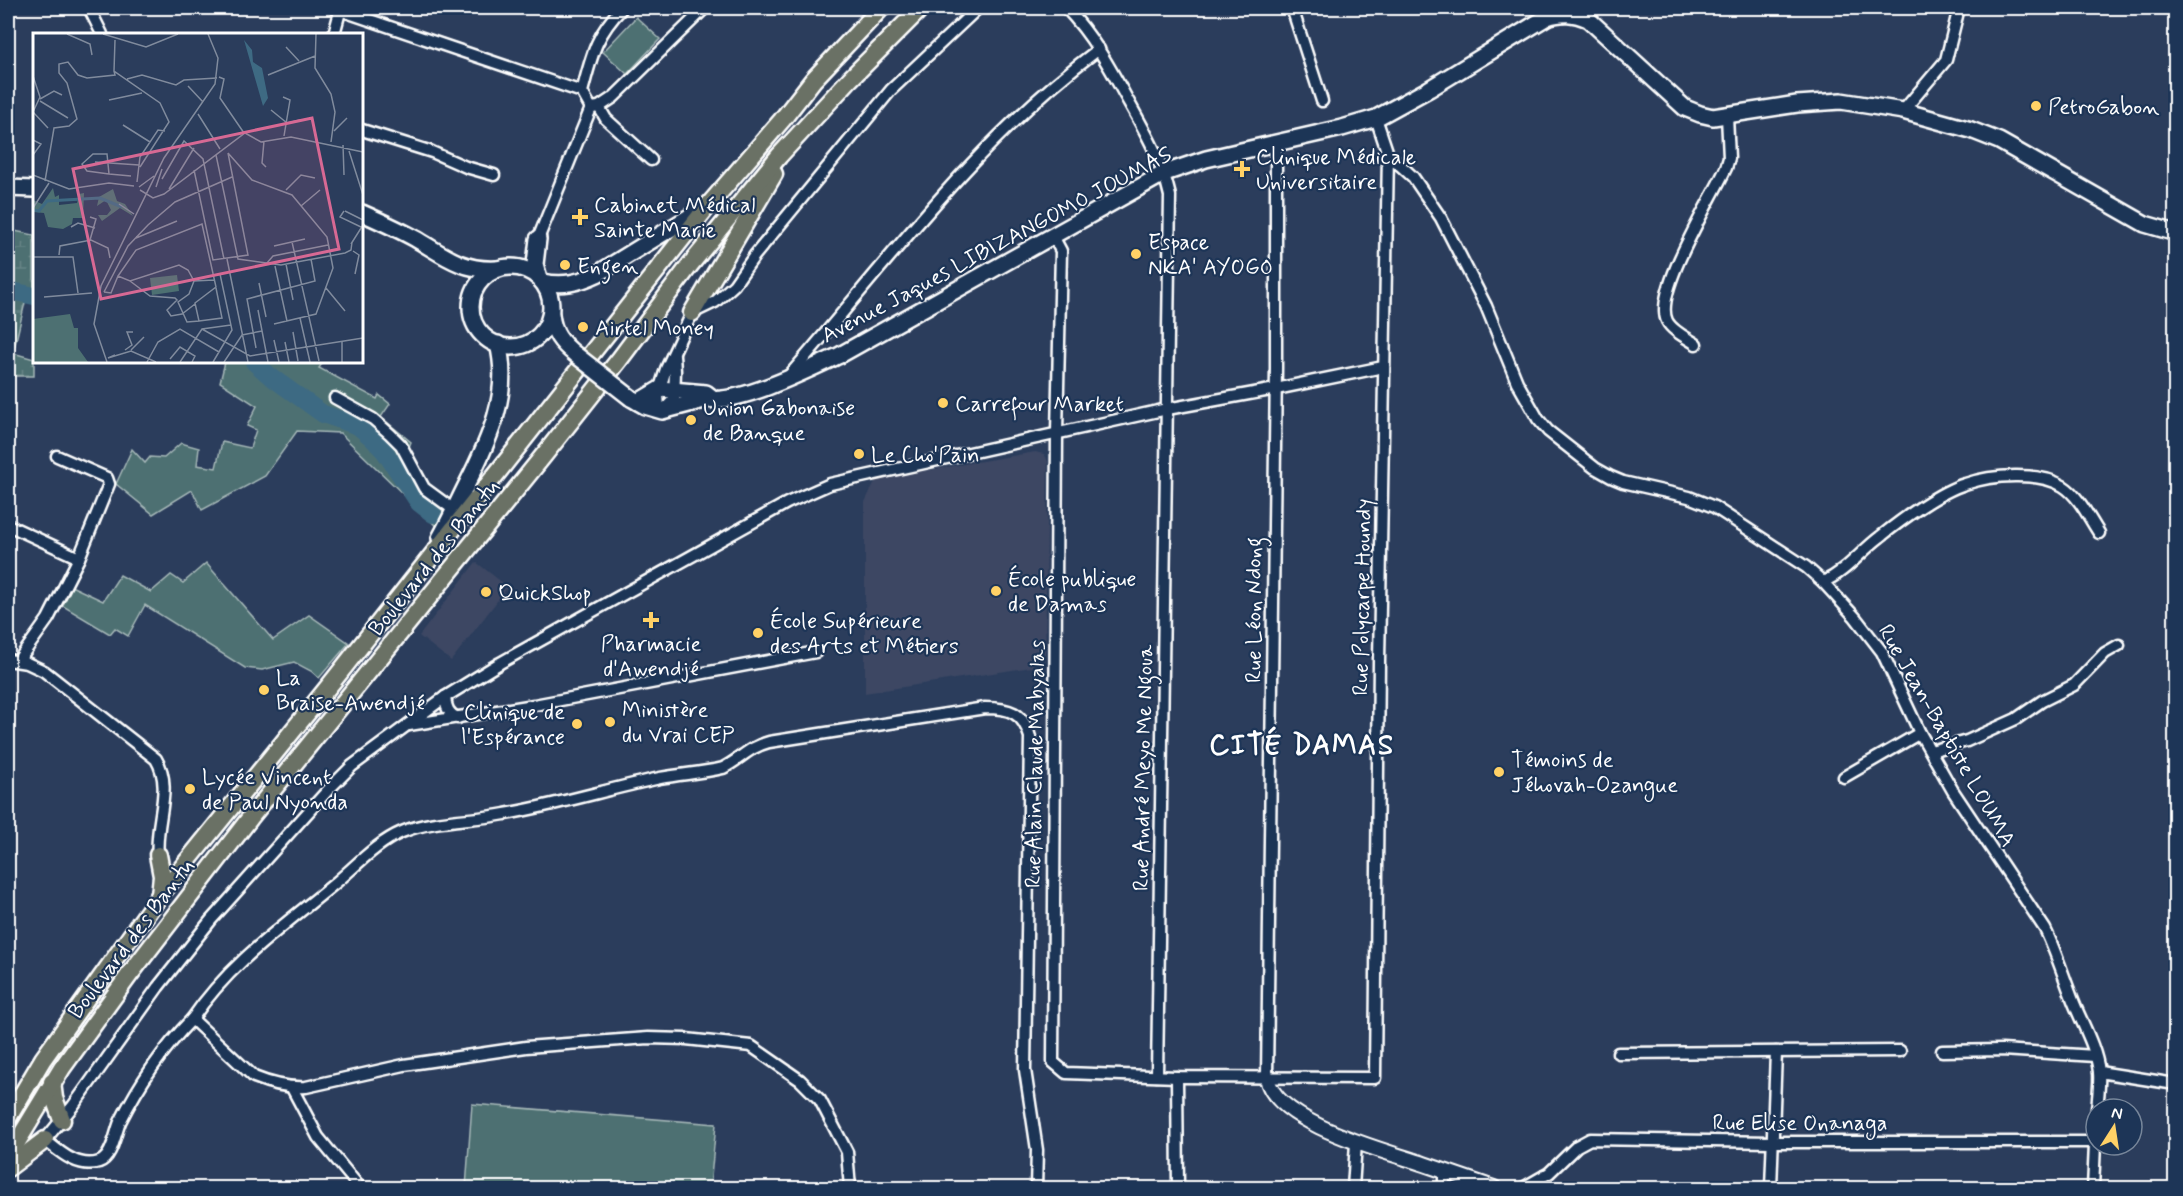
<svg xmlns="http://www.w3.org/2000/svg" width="2183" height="1196" viewBox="0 0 2183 1196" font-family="Mynerve,sans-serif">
	<defs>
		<pattern id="wetland-marsh" width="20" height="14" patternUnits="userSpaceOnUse" patternTransform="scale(1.5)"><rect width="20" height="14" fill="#4d7072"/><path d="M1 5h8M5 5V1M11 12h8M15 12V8" fill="none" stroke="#688587"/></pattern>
	</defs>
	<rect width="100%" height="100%" fill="#2b3d5c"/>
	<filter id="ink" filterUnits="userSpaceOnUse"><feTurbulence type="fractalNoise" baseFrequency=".0167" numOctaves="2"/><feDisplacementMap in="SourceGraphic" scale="12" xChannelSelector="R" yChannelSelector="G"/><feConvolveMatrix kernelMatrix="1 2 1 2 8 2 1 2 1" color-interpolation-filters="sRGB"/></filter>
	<g filter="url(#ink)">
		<g fill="#3c4763">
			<polygon points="1035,452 1044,454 1048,461 1045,665 865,693 865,502 876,479"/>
			<polygon points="476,562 508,587 451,661 419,636"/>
		</g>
		<g fill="#4d7072" stroke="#a6b8b8" stroke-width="1.5">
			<polygon points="636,17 660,39 627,74 603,52"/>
			<polygon points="225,362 323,362 319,368 377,399 379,395 390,404 381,417 411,442 403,462 451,505 438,528 340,433 297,431 265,476 202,510 192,490 153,514 116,484 132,449 145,463 150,457 164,458 181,443 199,448 197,465 216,468 222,442 250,448 256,430 247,426 257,406 220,382"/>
			<polygon points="206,563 273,640 309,615 349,643 319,678 311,671 294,662 262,670 245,668 145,605 128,636 115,628 110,634 58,603 69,585 103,601 120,575 151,592 171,575 183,583"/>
			<polygon points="472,1104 716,1124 710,1188 466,1188"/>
		</g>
		<polygon fill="url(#wetland-marsh)" stroke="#a6b8b8" stroke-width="1.5" points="10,230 34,235 34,288 28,290 13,353 34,359 34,376 9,376 8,411 8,248"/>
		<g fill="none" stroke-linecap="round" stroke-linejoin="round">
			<g stroke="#3e6a83" stroke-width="18">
				<polyline points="8,290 34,296"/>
				<polyline points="254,362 270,376 323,414 358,426 372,438 385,452 419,503 433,514"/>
			</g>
			<g stroke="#fff" stroke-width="15">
				<g id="minor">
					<polyline points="89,8 102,34"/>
					<polyline points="334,8 582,92"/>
					<path d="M1066,8c26,27 43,58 61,91 18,32 35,61 43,97l-13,880"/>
					<polyline points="1292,8 1322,101"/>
					<polyline points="334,34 341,8"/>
					<polyline points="599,107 606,119 651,160"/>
					<polyline points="591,108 599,107 614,97 705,8"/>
					<path d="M591,108l-9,-16c10,-37 13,-56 40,-84"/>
					<polyline points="1903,111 1946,60 1959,8"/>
					<polyline points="362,130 432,152 466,167 494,175"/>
					<path d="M1388,154l25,23 28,41 45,88 31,76 21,37 10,12 47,37 16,9 12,5 66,15 25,10 92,60 17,15 32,35 27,35 38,81 33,58 92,138c11,23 18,46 27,69 9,24 24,48 27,74 1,12 -1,25 -2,37"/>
					<polyline points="1053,236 1061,251 1057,433 1053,1062 1066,1073 1177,1077 1375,1078 1379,661 1388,154 1376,118"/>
					<polyline points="538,239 591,108"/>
					<path d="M1696,344c-9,-6 -24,-13 -29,-23 -14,-29 45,-122 59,-153l3,-10 -2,-42"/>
					<path d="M788,377c99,-114 188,-237 311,-328"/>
					<polyline points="335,398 373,419 390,434 401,445 424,488 454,510"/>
					<polyline points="659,410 658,394 666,369 692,313 715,302 734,285 755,255 891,90 978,8"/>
					<polyline points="664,410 674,399 675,371 674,355"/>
					<polyline points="8,525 79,558"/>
					<path d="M1823,582c23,-10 37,-30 57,-45 21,-17 59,-45 85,-53 26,-9 74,-13 98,2 16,10 26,32 36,47"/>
					<path d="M8,660l19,3 17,8 112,88c18,29 -2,64 2,96"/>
					<polyline points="18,661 48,619 79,558 109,484 107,478 57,456"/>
					<path d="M445,697c1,10 3,17 13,21"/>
					<polyline points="409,725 534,705 816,652"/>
					<polyline points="1931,751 1967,741 2016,719 2042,701 2074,685 2105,653 2119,645"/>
					<polyline points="1844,777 1920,733"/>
					<path d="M192,1019c37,-55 90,-92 141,-134 22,-18 43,-42 69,-53 31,-13 69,-11 103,-18 52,-9 103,-25 155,-36 21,-4 42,-5 63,-10 18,-9 24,-20 46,-26l216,-34c24,0 38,4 45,29l-5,333 12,80 -1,38"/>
					<polyline points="1942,1051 2002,1050 2095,1056"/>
					<polyline points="1618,1053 1900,1051"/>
					<polyline points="2099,1072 2169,1083"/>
					<polyline points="1177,1077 1178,1188"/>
					<polyline points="1267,1077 1276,368 1276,143"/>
					<polyline points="292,1088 318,1137 360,1188"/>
					<path d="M850,1188l-3,-36 -27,-52 -20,-20 -49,-34 -65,-7 -38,-1 -122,9 -122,18 -98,22c-19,1 -35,-3 -52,-10l-62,-58c-30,31 -53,65 -72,103 -5,12 -8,36 -21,40 -21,7 -39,-10 -54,-22l28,-34 85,-119 53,-67 117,-130 24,-24 93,-69 55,-34 287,-160 43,-19 337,-75 109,-20 107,-22"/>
					<polyline points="1353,1188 1356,1143"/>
					<polyline points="1444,1188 1444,1171"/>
					<polyline points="1523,1188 1549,1173 1577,1146 1590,1139 1771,1142 2095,1142"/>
					<polyline points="1771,1188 1776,1052"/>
					<polyline points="2093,1188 2096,1122"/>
				</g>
			</g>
			<g stroke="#fff" stroke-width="18">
				<path id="tertiary" d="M1267,1077c6,46 119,74 157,87 23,8 47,16 70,24"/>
			</g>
			<g stroke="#fff" stroke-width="20">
				<g id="secondary">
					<polyline points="8,188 34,189"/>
					<path d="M362,213c18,8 36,16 54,26 29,17 46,32 81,30"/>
					<polyline points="538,239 535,264 539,278"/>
					<circle cx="511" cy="307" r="40"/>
					<path d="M543,282c20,4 35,1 54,-8l107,-66"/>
					<path d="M551,314c2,19 10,29 25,41"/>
					<path d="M631,398l14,8 17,5 46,-12c32,5 102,-30 132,-44l325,-182 41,-14 136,-31 34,-10 53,-29 118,-72c16,-5 26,-4 41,2l86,79 11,10 15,6 13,3 84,-13 44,-3 62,10 68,19 28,11 146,83 31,9"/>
					<polyline points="638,402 660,389 706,393 715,400"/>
					<path d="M440,538c10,-18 18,-36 27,-54 22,-44 44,-90 31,-140"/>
				</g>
			</g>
			<g stroke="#fff" stroke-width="21">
				<g id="trunk">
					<polyline points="692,313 774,174"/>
					<polyline points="158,855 162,876 160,895"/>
					<polyline points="52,1082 54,1098 62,1120"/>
					<polyline points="8,1118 43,1059 160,895 333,681 707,207 782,120 813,80 881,8"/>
					<polyline points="8,1157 62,1068 130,974 250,818 544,455 619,360 690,265 779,156 850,79 921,8"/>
					<polyline points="8,1168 45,1140"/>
				</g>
			</g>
			<use href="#minor" stroke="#1d3557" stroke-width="10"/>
			<use href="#tertiary" stroke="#1d3557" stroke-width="14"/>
			<use href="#secondary" stroke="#1d3557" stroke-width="15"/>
			<use href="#trunk" stroke="#6a7165" stroke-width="16"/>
			<g stroke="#fff" stroke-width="20" stroke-linecap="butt">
				<polyline id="secondary-bridge" points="576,355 631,398"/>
			</g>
			<use href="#secondary-bridge" stroke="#1d3557" stroke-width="15"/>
		</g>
	</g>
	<g fill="#ffd166" stroke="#1d3557" stroke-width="2">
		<circle cx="2036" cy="106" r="6"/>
		<path d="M1239 160h6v6h6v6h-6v6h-6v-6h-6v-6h6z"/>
		<path d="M577 208h6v6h6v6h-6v6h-6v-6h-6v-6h6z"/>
		<circle cx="1136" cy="254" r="6"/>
		<circle cx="565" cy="265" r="6"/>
		<circle cx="583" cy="327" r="6"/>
		<circle cx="943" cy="403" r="6"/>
		<circle cx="691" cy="420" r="6"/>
		<circle cx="859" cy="454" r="6"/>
		<circle cx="996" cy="591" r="6"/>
		<circle cx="486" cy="592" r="6"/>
		<path d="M648 611h6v6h6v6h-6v6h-6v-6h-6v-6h6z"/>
		<circle cx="758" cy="633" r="6"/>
		<circle cx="264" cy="690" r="6"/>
		<circle cx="610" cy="722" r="6"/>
		<circle cx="577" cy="724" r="6"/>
		<circle cx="1499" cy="772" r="6"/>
		<circle cx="190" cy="789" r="6"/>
	</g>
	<g text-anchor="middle" stroke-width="4.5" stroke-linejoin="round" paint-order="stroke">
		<g font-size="22" fill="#fff" stroke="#1d3557" text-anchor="start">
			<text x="2048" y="114">PetroGabon</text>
			<text x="1256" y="164">Clinique Médicale<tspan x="1256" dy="25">Universitaire</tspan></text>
			<text x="594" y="212">Cabinet Médical<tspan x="594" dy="25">Sainte Marie</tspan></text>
			<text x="1148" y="249">Espace<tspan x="1148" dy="25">NKA' AYOGO</tspan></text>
			<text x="577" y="273">Engen</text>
			<text x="595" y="335">Airtel Money</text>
			<text x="955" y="411">Carrefour Market</text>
			<text x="703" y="415">Union Gabonaise<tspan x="703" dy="25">de Banque</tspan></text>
			<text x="871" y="462">Le Cho'Pain</text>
			<text x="1008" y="586">École publique<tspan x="1008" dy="25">de Damas</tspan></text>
			<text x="498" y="600">QuickShop</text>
			<text x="770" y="628">École Supérieure<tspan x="770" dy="25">des Arts et Métiers</tspan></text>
			<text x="651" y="651" text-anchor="middle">Pharmacie<tspan x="651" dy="25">d'Awendjé</tspan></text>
			<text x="276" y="685">La<tspan x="276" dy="25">Braise-Awendjé</tspan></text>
			<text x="622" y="717">Ministère<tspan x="622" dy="25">du Vrai CEP</tspan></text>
			<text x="565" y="719" text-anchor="end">Clinique de<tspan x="565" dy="25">l'Espérance</tspan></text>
			<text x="1511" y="767">Témoins de<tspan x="1511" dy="25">Jéhovah-Ozangue</tspan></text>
			<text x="202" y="784">Lycée Vincent<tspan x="202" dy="25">de Paul Nyonda</tspan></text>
		</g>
		<g font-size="22" fill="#fff" stroke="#1d3557">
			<text transform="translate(996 244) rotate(-28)" y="8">Avenue Jaques LIBIZANGOMO JOUMAS</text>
			<text transform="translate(433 557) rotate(-51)" y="8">Boulevard des Bantu</text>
			<text transform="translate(1361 597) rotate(-89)" y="8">Rue Polycarpe Houndy</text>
			<text transform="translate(1253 610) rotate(-90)" y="8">Rue Léon Ndong</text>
			<text transform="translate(1948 735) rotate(60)" y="8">Rue Jean-Baptiste LOUMA</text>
			<text transform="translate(1034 764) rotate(-89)" y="8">Rue Alain Claude Mabyalas</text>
			<text transform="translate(1142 768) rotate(-89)" y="8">Rue André Meyo Me Ngoua</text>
			<text transform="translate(130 938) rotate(-53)" y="8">Boulevard des Bantu</text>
			<text x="1800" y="1130">Rue Elise Onanaga</text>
		</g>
		<g font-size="28" font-weight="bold" letter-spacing="1.5" fill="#fff" stroke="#1d3557">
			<text x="1302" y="754">CITÉ DAMAS</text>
		</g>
	</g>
	<g transform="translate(33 33)">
		<rect width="330" height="330" fill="#2b3d5c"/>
		<path d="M80,156l4,12 8,3 8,12 -13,-8 -18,13 -4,-6h9l4,-5 -5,-10 -9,6 2,-9zM144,242l2,16 -27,4 -2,-17z" fill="#4d7072"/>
		<path d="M20,155l2,9 4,-2v10l18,-2 2,-9 5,-1 -1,25h-10l-1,6 -9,5 -15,-2 -4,-14 -11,-1v-12l9,4z" fill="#4d7072"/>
		<path d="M37,281l4,14h4v20l10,14h-55v-43z" fill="#4d7072"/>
		<path d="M211,7l8,10 1,12 9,6 6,30 -5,8z" fill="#3e6a83"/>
		<path fill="none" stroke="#3e6a83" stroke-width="3" d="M0,177l6,1 8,-10 53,-3 22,9"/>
		<path fill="none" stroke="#808b9d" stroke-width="1.5" d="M34,1l23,10 2,11M70,1l43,13 32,-13M283,1l-1,34 16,26 4,18 -4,30M82,7l-1,31 46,32 9,19 -29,45M253,14l13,14M235,42l47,-19M0,43l7,21 -7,15M186,44l5,2 -4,19 24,35M94,46l15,-4 34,10 8,-5 33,-2M155,53l15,16M250,64l7,3 -6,36M7,66l14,-8 8,4M76,67l33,-7M7,68l28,17M238,77l16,13 13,-3M0,79l15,16M165,81l22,35M90,92l27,17M301,98l13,-13M0,107l8,4 -8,11M231,108l-2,22 4,4M310,112l1,30M316,118l14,44M195,120l24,27 40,15 35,42 6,31 -17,46 -42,10M183,122l22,104 43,6 64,-12 6,-3 1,-8M62,129l44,3M161,137l19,90 35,-5 -20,-102M76,141l-2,-20h-14l-11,10 5,7 22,3 22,2M0,142l36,14 40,-6 25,3M129,146l22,-38 19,18 21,100M12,148l9,-53 15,-2 8,-7 -10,-36 -8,-10v-9l9,-2 10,13 9,3 28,-3 -1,-4M104,149l3,-25 18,-27 7,1M106,154l15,-11M123,154l6,-18M136,156l25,-41M107,157l13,8 11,-4 81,-61 16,9 30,-5 72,15M253,157l15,-15 14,3M86,171l15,10M268,173l19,-16M0,175l16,-25M311,178l-4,6 21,10M312,178l18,9M57,184l6,2 -6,21M38,194l7,-4 17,5M103,205l41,-17M259,209l27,119M318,211l12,-19M241,213l31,-7M320,218l6,4 -4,19M26,222l1,-9 31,-6 17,8 2,10M0,224h40l5,36M194,226l21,103M234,230l6,-7 55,-11M253,231l7,36M242,233l12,55M97,248l20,15 25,2 2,2 -10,10 4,6 11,-2 13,-10M161,248l20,-1M226,250l7,34M293,255l19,23M71,259l7,1 7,-17 12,5 49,-16 9,5 6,11 -5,13 -11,8 9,20 12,-1 -4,-18 21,-16 -14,-63 -66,26 -18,26M71,259l24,-46 20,-21 27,-23 57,-25M11,264l48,-4M225,277l10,52M267,285l10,44M166,288l23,-3 -6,-30M169,296l48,27 113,-18M260,299l5,29M241,307l5,22M252,309l4,20M223,315l-9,-49 68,-18 -4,-22M92,317l7,-5 -5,-13h6M98,317l13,-13M82,322l-7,3 23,-7 25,11M137,326l10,-12 15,9 -3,6M74,329l-13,-38 7,-38 63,-128 51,-74 3,-26 -10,-24M114,329l11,-20 22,-13 39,23M147,329l22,-33 29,-4M180,329l19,-32 -12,-56M191,329l18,-27 20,-4M309,329v-21"/>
		<path fill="#d76994" fill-opacity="0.15" stroke="#d76994" stroke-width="3" d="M279,85l27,131 -238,50 -28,-130z"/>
		<rect width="330" height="330" fill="none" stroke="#fff" stroke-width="3"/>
	</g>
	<rect width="2183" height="1196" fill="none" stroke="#1d3557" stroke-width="30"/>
	<rect x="15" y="15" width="2153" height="1166" fill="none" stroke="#fff" stroke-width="2" filter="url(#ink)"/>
	<g transform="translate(2114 1127) rotate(12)"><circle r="28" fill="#1d3557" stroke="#77869a" stroke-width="1.5"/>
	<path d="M0-4.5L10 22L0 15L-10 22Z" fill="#ffd166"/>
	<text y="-9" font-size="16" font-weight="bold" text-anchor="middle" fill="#ffffff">N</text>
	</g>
</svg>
